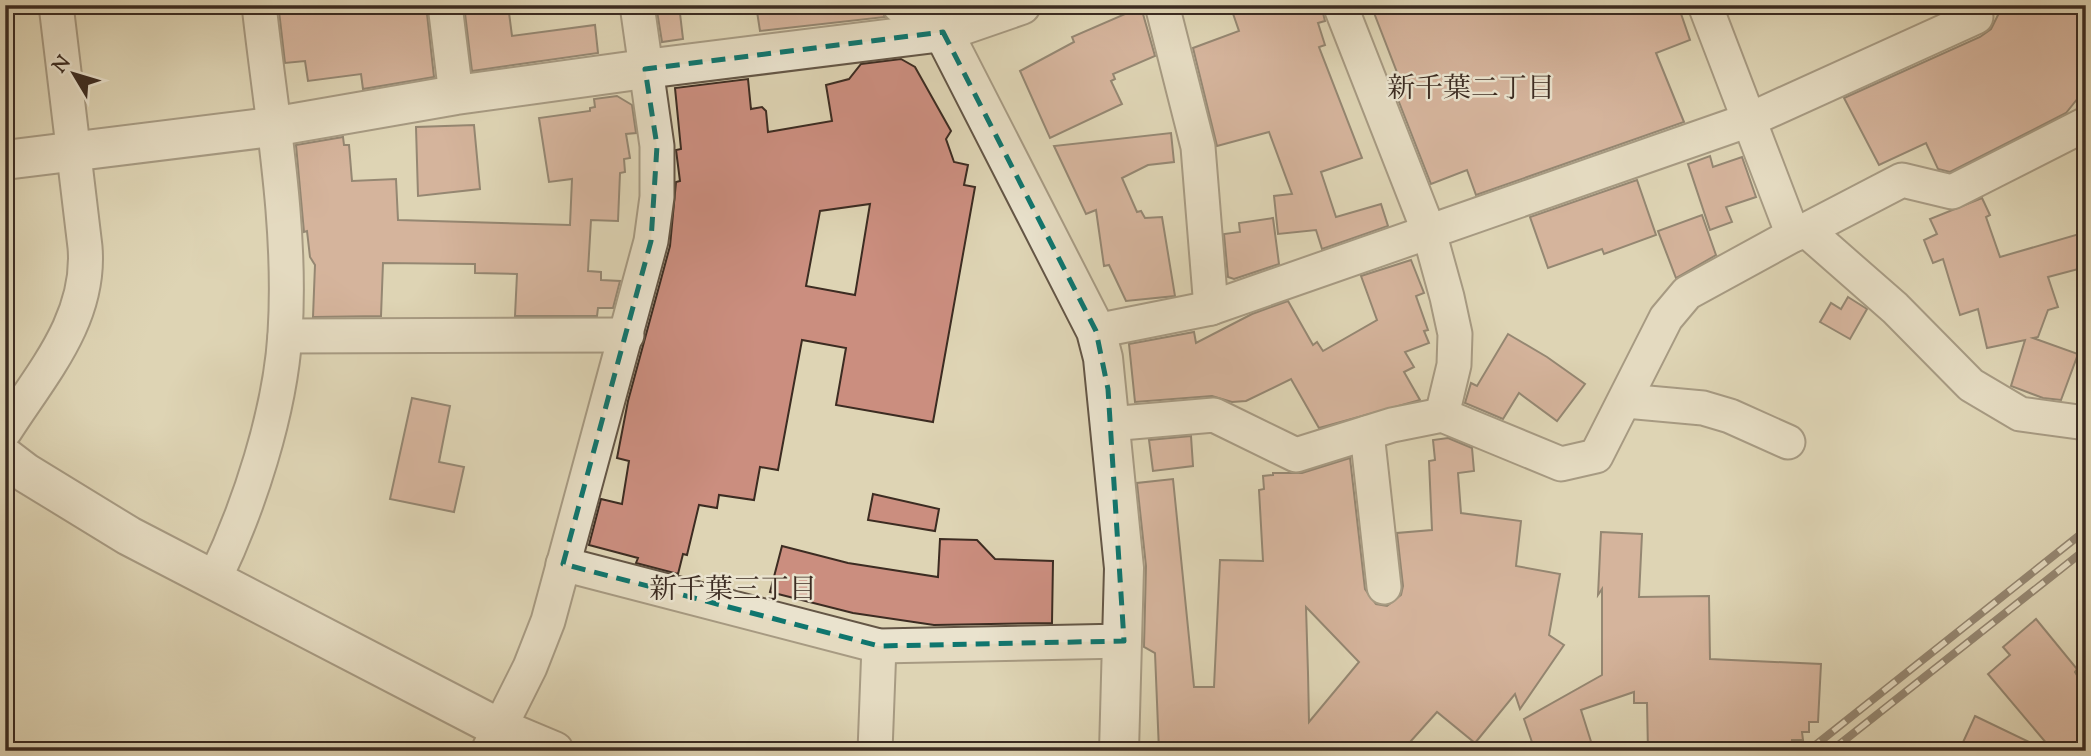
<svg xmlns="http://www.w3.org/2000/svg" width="2091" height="756" viewBox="0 0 2091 756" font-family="'Sorts Mill Goudy','Noto Serif JP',serif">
	<rect width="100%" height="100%" fill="#ded4b4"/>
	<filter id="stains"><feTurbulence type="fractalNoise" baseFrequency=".00286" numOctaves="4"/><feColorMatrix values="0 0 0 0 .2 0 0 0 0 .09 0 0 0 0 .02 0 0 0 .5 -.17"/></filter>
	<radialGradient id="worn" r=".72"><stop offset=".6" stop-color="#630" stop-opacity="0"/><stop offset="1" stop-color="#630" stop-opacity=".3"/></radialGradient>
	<g fill="#cb8e7f" stroke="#3c2c22" stroke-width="2" fill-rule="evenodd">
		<polygon points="349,5 426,5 434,77 363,89 361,74 308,81 305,61 285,63 279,11"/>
		<polygon points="464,5 508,5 512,36 595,25 598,53 472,71"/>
		<polygon points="656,5 679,5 683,39 662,42"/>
		<polygon points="756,5 880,5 885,17 760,31"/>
		<polygon points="1230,5 1321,5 1325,21 1318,23 1325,45 1319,47 1362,158 1321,172 1336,217 1381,204 1388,226 1322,249 1316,230 1278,234 1274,196 1292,194 1269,132 1217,146 1193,48 1239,31"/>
		<polygon points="1371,5 1678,5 1690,40 1656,53 1684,122 1476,195 1467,170 1431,184 1390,79 1398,75"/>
		<polygon points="2003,5 2086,5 2086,88 2066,113 1950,172 1938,169 1926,143 1879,165 1844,98 1980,37 1991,29"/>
		<polygon points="1141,7 1155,56 1113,74 1115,79 1111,81 1122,104 1050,138 1020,71 1074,42 1072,37"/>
		<path d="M901,59l14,8 36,64 -5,8 8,23 14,3 -4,20 11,2 -42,235 -97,-17 10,-57 -44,-8 -24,130 -18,-3 -6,33 -35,-5 -2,13 -18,-3 -12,50 -4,-1 -5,20 -42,-11 2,-5 -49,-13 12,-46 21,5 7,-43 -12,-3 11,-57 42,-155 6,-64 4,-1 -4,-31 5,-1 -6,-61 73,-9 3,30 11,-2 4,4 2,21 64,-11 -6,-36 23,-6 12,-15zM870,204l-15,91 -49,-9 14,-75z"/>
		<polygon points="617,96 632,105 636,133 626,134 630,158 624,159 625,172 620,173 618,221 591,220 588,271 601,272 601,280 620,281 613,308 598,308 597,316 515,316 517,274 475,273 475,264 383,263 381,316 313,317 315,265 310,257 307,231 304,232 296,145 343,137 344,145 349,145 352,181 396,179 398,220 570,225 572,179 549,182 539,118 590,111 590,108 595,107 594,99"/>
		<polygon points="474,125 480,189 418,196 416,127"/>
		<polygon points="1171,133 1174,162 1148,165 1122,178 1137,212 1141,211 1145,218 1162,217 1175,296 1126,301 1109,265 1104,266 1096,210 1086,214 1054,146"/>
		<polygon points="1710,156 1713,167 1742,157 1756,197 1726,207 1732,222 1710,230 1688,164"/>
		<polygon points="1637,180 1656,235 1604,254 1602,249 1548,268 1530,217"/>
		<polygon points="1982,198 1990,215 1986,217 2000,257 2086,232 2086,267 2048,277 2058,307 2048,310 2038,337 2033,338 2078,354 2061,400 2043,398 2011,386 2025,340 1987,348 1978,309 1960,315 1943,259 1933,263 1924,240 1937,234 1930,219"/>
		<polygon points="1702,215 1716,255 1676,278 1658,231"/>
		<polygon points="1273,218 1279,264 1234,279 1228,277 1224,234 1240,232 1239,223"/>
		<polygon points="1411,260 1424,293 1416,296 1428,330 1424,331 1429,343 1405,352 1414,367 1404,372 1420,400 1319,428 1291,379 1246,401 1232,402 1212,396 1135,402 1129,344 1194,332 1196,343 1252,314 1288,301 1313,345 1317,342 1323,351 1377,320 1361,276"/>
		<polygon points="1848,297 1867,309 1850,339 1820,322 1831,303 1841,309"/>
		<polygon points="1508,334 1547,357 1585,384 1557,421 1519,393 1503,419 1465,403 1471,383 1477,386"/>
		<polygon points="412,398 450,406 439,462 464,467 454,512 390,499"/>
		<polygon points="1191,436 1193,466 1153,471 1149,440"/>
		<path d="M1448,438l24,10 2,23 -16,2 3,40 60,8 -5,45 44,8 -11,61 15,10 -44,64 -5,-15 -40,49 -38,-31 -35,39h-243l-4,-98 -11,-6 2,-81 -9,-83 36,-4 21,208h20l6,-127 43,1 -4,-71 5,-1 -1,-13 10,-1v-2h29l48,-15 15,131 11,15 11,2 14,-11 2,-9 -6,-53 35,-3 -3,-69 6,-1 -2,-20zM1306,607l53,55 -50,60 -1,-49z"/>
		<polygon points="873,494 939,509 935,531 868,520"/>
		<polygon points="1601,532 1642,534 1639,597 1709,596 1710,659 1821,664 1818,722 1809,722 1809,732 1802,732 1803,740 1792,740 1792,748 1775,751 1648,751 1647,703 1634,703 1634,692 1581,710 1594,751 1539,751 1536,743 1533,745 1524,719 1602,675 1602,589 1598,595"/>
		<polygon points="940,539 977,540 995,559 1053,561 1052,623 934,625 853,613 770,592 782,546 848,563 938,577"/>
		<polygon points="2036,619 2077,669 2075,672 2086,690 2086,751 2053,751 1988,674 2010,655 2003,647"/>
		<polygon points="1975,716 2048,751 1959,751"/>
	</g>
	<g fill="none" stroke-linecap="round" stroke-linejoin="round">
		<g stroke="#645646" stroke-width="37">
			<g id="minor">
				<polyline points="445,5 456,95"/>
				<polyline points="899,5 915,19 943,32"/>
				<polyline points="1162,5 1198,147 1211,308"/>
				<polyline points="1340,5 1429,232 1447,297 1455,334 1454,365 1442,415"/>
				<polyline points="1705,5 1793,235 1806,230 1895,308 1971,385 2020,414 2086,423"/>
				<polyline points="1806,230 1902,180 1952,192 2086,124"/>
				<polyline points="1096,331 1211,308 1749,120 1976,17"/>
				<polyline points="285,336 627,335"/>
				<polyline points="1626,401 1703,408 1730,416 1788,442"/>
				<polyline points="1109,424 1214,415 1296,455 1392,425 1442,415 1561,464 1596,456 1666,318 1687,293 1793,235"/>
				<path d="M5,431c37,-58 86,-112 80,-184l-29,-242"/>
				<polyline points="1367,433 1384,587"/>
				<polyline points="563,564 879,646 1124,641"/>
				<path d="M215,578c34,-71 65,-165 70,-244 7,-110 -14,-220 -26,-329"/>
				<polyline points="488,751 530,667 548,621 651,241 657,197 657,146 637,5"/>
				<polyline points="875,751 879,646"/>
			</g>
		</g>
		<g stroke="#645646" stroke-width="42">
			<g id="tertiary">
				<polyline points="934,5 943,32 1096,331 1103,358 1124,568 1119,751"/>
				<polyline points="5,160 272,127 456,95 645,69 943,32 1021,5"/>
				<polyline points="5,457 26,473 129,536 499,728 554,751"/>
			</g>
		</g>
		<use href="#minor" stroke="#eae3ce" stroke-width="33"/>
		<use href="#tertiary" stroke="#eae3ce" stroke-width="38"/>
		<g stroke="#3c2c22" stroke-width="8">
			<g id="rail">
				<polyline points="1808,751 2086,530"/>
				<polyline points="1831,751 2086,549"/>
			</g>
		</g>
		<use href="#rail" stroke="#eae3ce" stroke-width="5" stroke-dasharray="16" stroke-linecap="butt"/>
	</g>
	<path d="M0 0H2091V756H0ZM943,32l153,299 12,58 16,252 -245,5 -316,-82 88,-323 6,-95 -12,-77z" fill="#ded4b4" fill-opacity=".55" fill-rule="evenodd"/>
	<path fill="none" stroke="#0f766e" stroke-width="5" stroke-dasharray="14 9" stroke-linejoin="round" d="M943,32l153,299 12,58 16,252 -245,5 -316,-82 88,-323 6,-95 -12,-77z"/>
	<g text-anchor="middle" stroke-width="5" stroke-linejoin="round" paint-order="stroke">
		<g font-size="28" fill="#3c2c22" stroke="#eae3ce">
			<text x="1471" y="97">新千葉二丁目</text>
			<text x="733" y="598">新千葉三丁目</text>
		</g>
	</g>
	<rect width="2091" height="756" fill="none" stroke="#ded4b4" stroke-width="28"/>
	<rect x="7" y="7" width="2077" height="742" fill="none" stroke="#3c2c22" stroke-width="3.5"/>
	<rect x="14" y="14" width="2063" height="728" fill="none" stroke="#3c2c22" stroke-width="2"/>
	<g transform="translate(74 74) rotate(308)" stroke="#eae3ce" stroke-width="5" paint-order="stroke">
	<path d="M0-5L12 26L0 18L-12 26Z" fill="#3c2c22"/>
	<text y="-10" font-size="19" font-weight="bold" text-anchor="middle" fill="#3c2c22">N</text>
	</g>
	<rect width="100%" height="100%" filter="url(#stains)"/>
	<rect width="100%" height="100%" fill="url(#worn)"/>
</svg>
